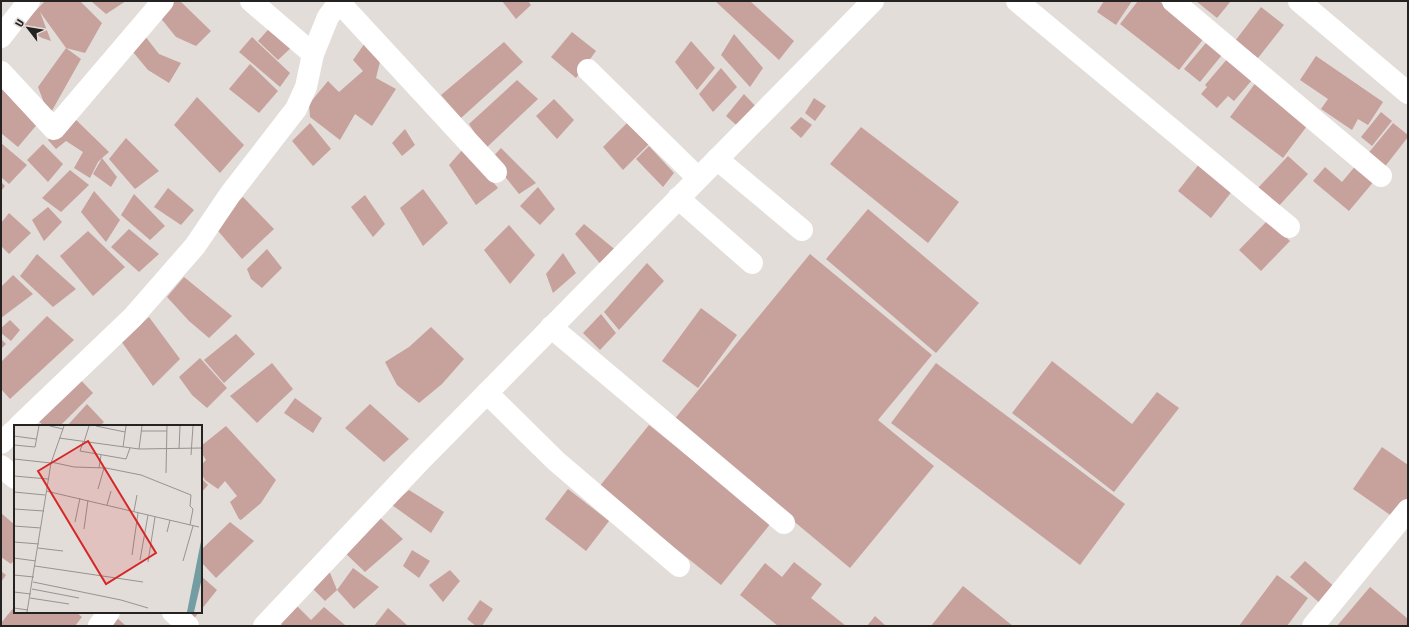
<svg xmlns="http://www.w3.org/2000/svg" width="1409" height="627" viewBox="0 0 1409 627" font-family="'Fira Sans Condensed',sans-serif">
	<rect width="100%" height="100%" fill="#e3ddda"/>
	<g fill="#c7a19b">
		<polygon points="45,1 80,1 102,23 85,53 66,48 81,59 49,116 38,87 66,48 40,12 51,41 42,38 21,26"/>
		<polygon points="91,1 126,1 106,14"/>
		<polygon points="172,1 180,1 211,31 196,46 176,37 159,16"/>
		<polygon points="502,1 528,1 531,5 516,19"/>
		<polygon points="715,1 750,1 794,41 779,60"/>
		<polygon points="1104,1 1132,1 1116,25 1097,12"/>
		<polygon points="1138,1 1159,1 1205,37 1179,70 1120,24"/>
		<polygon points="1196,1 1231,1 1217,18"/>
		<polygon points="1261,7 1284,25 1258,58 1235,41"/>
		<polygon points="274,23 295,44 278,60 258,41"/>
		<polygon points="141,31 159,54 181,63 169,83 148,70 128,46"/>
		<polygon points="572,32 596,51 576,78 551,57"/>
		<polygon points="734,34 763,68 750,87 721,55"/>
		<polygon points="252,37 290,73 280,87 239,52"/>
		<polygon points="1210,38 1226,50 1200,82 1184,69"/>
		<polygon points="691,41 715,68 697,90 675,62"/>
		<polygon points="504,42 523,62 461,118 441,95"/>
		<polygon points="365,43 380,62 376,78 396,89 372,126 355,114 340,140 310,117 309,104 328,81 339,92 363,71 353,60"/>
		<polygon points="1316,56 1383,102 1368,125 1358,119 1352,130 1321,109 1328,99 1300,80"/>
		<polygon points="1228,58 1253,79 1234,101 1228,96 1217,108 1201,94 1207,87 1205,85"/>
		<polygon points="250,64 278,91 259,113 229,89"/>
		<polygon points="721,68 737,87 713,112 699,94"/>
		<polygon points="517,80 538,99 485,149 469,124"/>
		<polygon points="1257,81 1310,122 1283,158 1230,117"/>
		<polygon points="1,88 40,121 18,147 1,133"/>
		<polygon points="744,94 760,111 742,130 726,116"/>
		<polygon points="197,97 244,145 220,173 174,125"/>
		<polygon points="814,98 826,106 815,121 805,113"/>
		<polygon points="554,99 574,120 557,139 536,116"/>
		<polygon points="1381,112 1392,121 1372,146 1361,137"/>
		<polygon points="70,114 109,152 102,158 117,177 111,187 93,174 102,158 98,162 90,178 74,168 83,152 66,141 56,149 48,140"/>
		<polygon points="801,117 812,125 801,138 790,128"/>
		<polygon points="628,122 651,142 623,170 603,147"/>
		<polygon points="310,123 331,149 313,166 292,141"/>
		<polygon points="1393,123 1408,135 1408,137 1383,169 1366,156"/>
		<polygon points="861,127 959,202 928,243 830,164"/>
		<polygon points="405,129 415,145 402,156 392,143"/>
		<polygon points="126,138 159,171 135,189 109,159"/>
		<polygon points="1,143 27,165 9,184 1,177"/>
		<polygon points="43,144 63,164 48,182 27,160"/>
		<polygon points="649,146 674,173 663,187 636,159"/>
		<polygon points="464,148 498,188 476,205 449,165"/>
		<polygon points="501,148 536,183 519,194 491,159"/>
		<polygon points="1288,156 1308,174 1277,208 1257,189"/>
		<polygon points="1200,163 1233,190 1211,218 1178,191"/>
		<polygon points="1357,164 1375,180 1349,211 1313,181 1325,167 1342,182"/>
		<polygon points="70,170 89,185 61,212 42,198"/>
		<polygon points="1,182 5,186 1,191"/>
		<polygon points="538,187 555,209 540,225 520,206"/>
		<polygon points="168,188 194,210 181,225 154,207"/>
		<polygon points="423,189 448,223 423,246 400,208"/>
		<polygon points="94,191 120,220 106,242 81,212"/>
		<polygon points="134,194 165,226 150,240 121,215"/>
		<polygon points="365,195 385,224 373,237 351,207"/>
		<polygon points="243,197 274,229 242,259 213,225"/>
		<polygon points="48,207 62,222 44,241 32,220"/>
		<polygon points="868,209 979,303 936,353 826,259"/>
		<polygon points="9,213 31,233 9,254 1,246 1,223"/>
		<polygon points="1268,220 1290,241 1261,271 1239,250"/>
		<polygon points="584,224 618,252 603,267 575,234"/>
		<polygon points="509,225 535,255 510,284 484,250"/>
		<polygon points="129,229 159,254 139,272 111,247"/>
		<polygon points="88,231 125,267 93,296 60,256"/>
		<polygon points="267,249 282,268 262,288 251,279 247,269"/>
		<polygon points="563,253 576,273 553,293 546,274"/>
		<polygon points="37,254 76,289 53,307 20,276"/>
		<polygon points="810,254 932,355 878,420 934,466 850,568 673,421"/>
		<polygon points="647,263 664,281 619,330 604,312"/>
		<polygon points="13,275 33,294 1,318 1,287"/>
		<polygon points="184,277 232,316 209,338 189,321 167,297"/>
		<polygon points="701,308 737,335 698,388 662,361"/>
		<polygon points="601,314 616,333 600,350 583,333"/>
		<polygon points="47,316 74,340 10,399 1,389 1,362"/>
		<polygon points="149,317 180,359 153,386 121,341"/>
		<polygon points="10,320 20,330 11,341 1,333 1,328"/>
		<polygon points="431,327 464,359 442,384 419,403 397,385 385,362 409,347"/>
		<polygon points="236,334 255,354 224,383 204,360"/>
		<polygon points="1,339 6,344 1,349"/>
		<polygon points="200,358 227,388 207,408 192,395 179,377"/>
		<polygon points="1052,361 1132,424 1157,392 1179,408 1114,492 1012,413"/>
		<polygon points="272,363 293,389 257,423 230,396"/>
		<polygon points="936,363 1125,504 1080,565 891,423"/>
		<polygon points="76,375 93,393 60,426 44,426 37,420"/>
		<polygon points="295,398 322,418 313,433 284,413"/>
		<polygon points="87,404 104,422 100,426 67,426"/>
		<polygon points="370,404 409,439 384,462 345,428"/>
		<polygon points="649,425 771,523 721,585 599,487"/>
		<polygon points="226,426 276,480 261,503 241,520 239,519 230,502 237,496 225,481 218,489 205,480 201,473 201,465 206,460 201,452 201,446"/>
		<polygon points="1382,447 1408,465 1408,502 1396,519 1353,489"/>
		<polygon points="201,478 208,485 201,493"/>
		<polygon points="568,489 609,521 586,551 545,519"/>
		<polygon points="409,490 444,512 431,533 392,505"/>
		<polygon points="1,513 15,525 15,559 11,564 1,557"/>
		<polygon points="377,515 403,539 365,572 341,549"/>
		<polygon points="230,522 254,541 216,578 201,562 201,550"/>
		<polygon points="412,550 430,561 419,578 403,566"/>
		<polygon points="1305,561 1337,589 1322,605 1290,577"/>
		<polygon points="794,562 822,584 811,598 846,626 778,626 740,595 765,563 782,577"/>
		<polygon points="328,568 337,590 325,601 310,586"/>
		<polygon points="353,568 379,587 354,609 337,590"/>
		<polygon points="450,570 460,581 443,602 429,585"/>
		<polygon points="1,571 6,575 1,582"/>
		<polygon points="1277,575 1308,598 1287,626 1239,626"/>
		<polygon points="201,576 217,590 201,610"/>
		<polygon points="963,586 1013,626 931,626"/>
		<polygon points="1370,587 1408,619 1408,626 1337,626"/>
		<polygon points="480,600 493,609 482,626 476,626 467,619"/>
		<polygon points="292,601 311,620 324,607 345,625 343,626 284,626 275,620"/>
		<polygon points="15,606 15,612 76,612 82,617 75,626 1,626 1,623"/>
		<polygon points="388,608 408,626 374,626"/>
		<polygon points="186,612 199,612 193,620"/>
		<polygon points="875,616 886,626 867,626"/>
		<polygon points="116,617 126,626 110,626"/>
	</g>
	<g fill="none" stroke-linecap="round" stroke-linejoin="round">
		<g stroke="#fff" stroke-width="22">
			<polyline points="251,1 313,54"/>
			<polyline points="1017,1 1289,227"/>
			<polyline points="1173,1 1381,176"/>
			<polyline points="1299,1 1408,93"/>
			<polyline points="339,2 496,172"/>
			<polyline points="1,37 29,1"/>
			<polyline points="588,70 698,178"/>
			<polyline points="1,72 54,129 163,1"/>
			<polyline points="717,159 802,230"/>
			<polyline points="678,198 752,263"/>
			<polyline points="551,327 784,523"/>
			<polyline points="487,393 556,461 679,566"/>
			<polyline points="19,426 133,317 195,246 231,193 296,109 306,87 313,54 328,17 340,1"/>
			<polyline points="1,443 15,430"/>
			<polyline points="1,466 15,478"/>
			<polyline points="173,612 188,626"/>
			<polyline points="99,626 109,612"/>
			<polyline points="264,626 420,461 873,1"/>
			<polyline points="1313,626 1408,510"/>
		</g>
	</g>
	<g transform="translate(14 425)">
		<rect width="188" height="188" fill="#e3ddda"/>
		<path d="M188,111v42l-8,34h-7z" fill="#739da2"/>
		<path fill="none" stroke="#979390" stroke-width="1" d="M36,1l13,3M82,1l29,6M127,6h26M0,11l22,3M45,13l80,11 63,-1M69,17l-3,9 46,8 4,-11M70,17l5,-16M0,20l21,2 4,-21M109,22l3,-21M125,24l3,-23M165,24l1,-23M177,30l2,-29M0,34l37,4M37,37l23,5 32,1 35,7 50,20 -1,11 3,3 -3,16M85,43l2,-13M152,48l1,-47M0,51l34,3M84,64l6,-21M32,66l153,36M0,67l31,3M93,80l4,-14M0,84l30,2M120,86l3,-16M61,97l5,-24M0,101l27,2M70,104l4,-29M153,107l3,-12M0,117l25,2M24,123l25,3M118,130l6,-42M0,133l22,3M126,135l8,-45M169,136l10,-35M134,137l7,-45M21,141l108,16M0,150l20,2M19,157l88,18 27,8M18,164l47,9M0,167l17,2M16,173l39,6M0,183l14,2M13,187l24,-149 13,-37"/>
		<path fill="#d62828" fill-opacity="0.15" stroke="#d62828" stroke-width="2" d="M74,16l68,112 -50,31 -68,-113z"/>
		<rect width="188" height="188" fill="none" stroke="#252322" stroke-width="2"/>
	</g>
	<rect width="1409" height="627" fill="none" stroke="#252322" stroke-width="4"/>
	<g transform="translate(28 28) rotate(301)" stroke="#e3ddda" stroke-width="3" paint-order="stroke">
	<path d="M0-3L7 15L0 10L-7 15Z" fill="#252322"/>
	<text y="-6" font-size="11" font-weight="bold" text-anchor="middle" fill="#252322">U</text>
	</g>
</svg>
